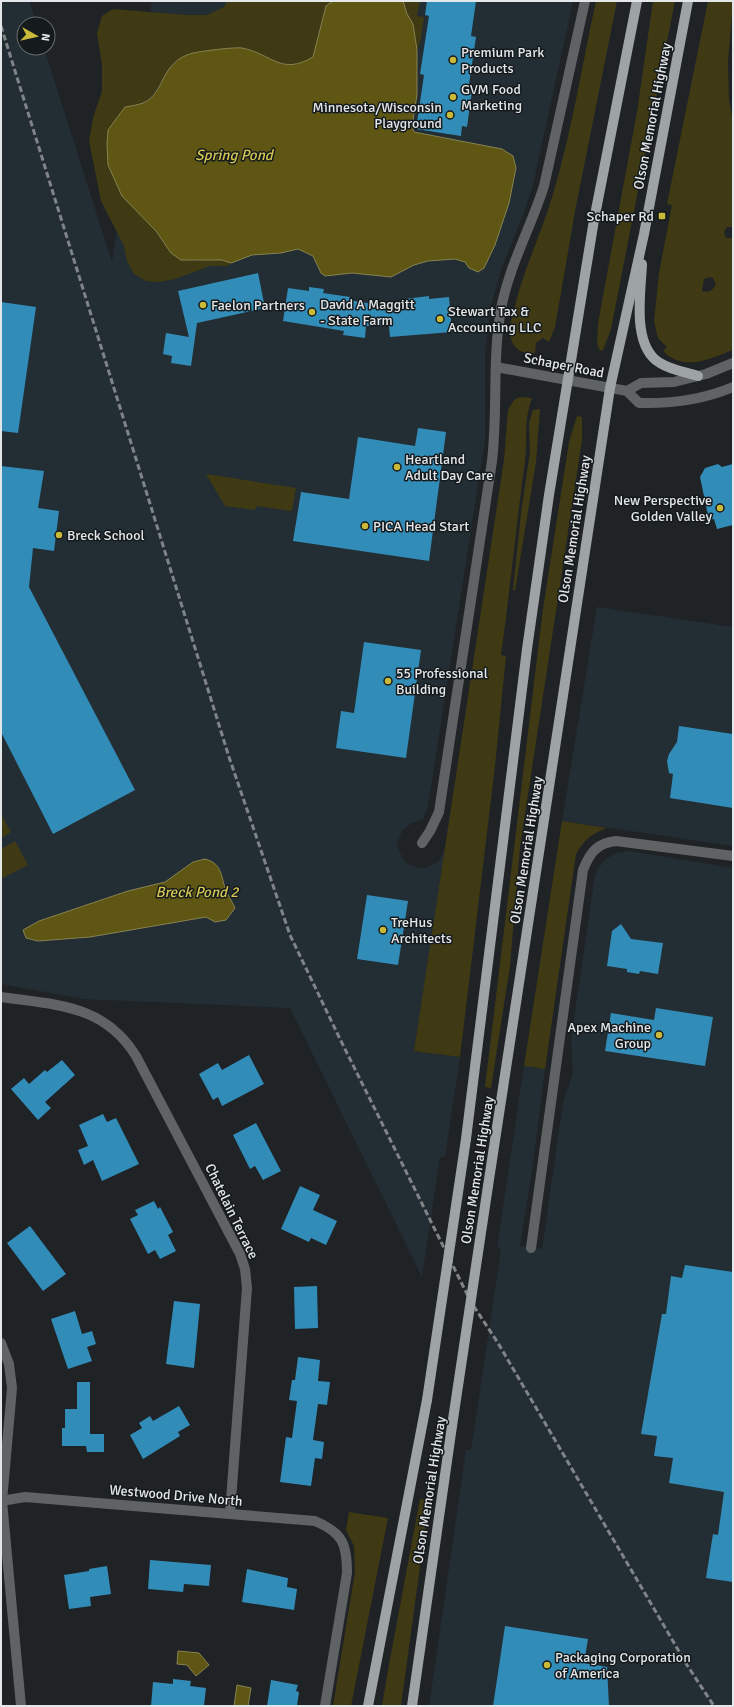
<svg xmlns="http://www.w3.org/2000/svg" width="734" height="1707" viewBox="0 0 734 1707" font-family="Signika,sans-serif">
	<rect width="100%" height="100%" fill="#1f2326"/>
	<g fill="#232e34">
		<polygon points="1,1 29,1 37,24 24,24 24,48 44,48 112,262 152,1 573,1 533,185 523,215 502,267 491,306 485,352 485,440 428,806 423,819 412,823 402,830 397,845 403,859 408,864 419,868 425,868 438,862 445,850 414,1051 460,1057 445,1157 440,1157 422,1277 290,1008 84,999 1,984"/>
		<polygon points="597,607 733,627 733,846 562,821"/>
		<polygon points="629,851 733,868 733,1706 429,1706 466,1450 471,1450 477,1411 501,1249 497,1248 524,1066 545,1069 533,1164 520,1246 542,1249 563,1102 573,1074 571,1039 595,875 599,867 606,859 617,853"/>
	</g>
	<g fill="#3f3a13" fill-rule="evenodd">
		<path d="M227,1h106l-7,5 -13,51 -12,7 -10,1 -15,-3 -20,-9 -16,-5 -46,5 -13,5 -9,6 -19,31 -10,8 -18,4 -17,23v35l14,31 35,35 6,12 31,18c13,-2 24,-3 37,2l-3,3h-18l-35,13 -17,3 -12,-1 -12,-7 -7,-13 -3,-15 -23,-45 -12,-60 4,-23 9,-27v-26l-5,-32 5,-17 11,-7 73,6h21l17,-8z"/>
		<polygon points="403,1 420,1 417,16 424,17 421,39 417,50 413,24 407,14"/>
		<path d="M596,1h21l-41,205 -21,121 -6,15 -6,-4 -7,5 -1,10c-14,2 -24,-6 -25,-20 -1,-8 3,-18 5,-27 9,-38 27,-74 38,-112 19,-63 29,-129 43,-193z"/>
		<polygon points="653,1 675,1 611,329 603,350 600,351 597,343 598,323 637,112"/>
		<path d="M708,1h25l-5,61 1,38 4,23v104h-6l-3,5 2,6h7v112c-24,9 -49,22 -70,1l4,-4 -9,-9 -4,-17 5,-48 13,-68 -5,-1zM710,277l3,1 3,6c-4,7 -6,9 -14,7l2,-12z"/>
		<path d="M520,397l12,1c-9,24 -4,40 -7,63 -9,65 -15,130 -24,194l5,1 -11,110 -35,291 -46,-6 90,-591 4,-50 6,-10z"/>
		<polygon points="540,409 536,462 515,591 513,590 521,513 530,452 529,423 533,410"/>
		<polygon points="577,416 582,417 582,440 520,847 510,966 491,1088 485,1087 543,609 569,442"/>
		<polygon points="206,474 296,488 292,511 256,506 255,510 225,506"/>
		<polygon points="1,814 11,832 1,838"/>
		<path d="M562,821l45,7c-16,6 -22,11 -31,26l-31,215 -21,-3z"/>
		<polygon points="15,841 28,865 1,879 1,849"/>
		<polygon points="420,1499 429,1500 401,1706 382,1706 388,1670"/>
		<polygon points="349,1512 388,1518 351,1706 333,1706 355,1572 354,1546 346,1530"/>
	</g>
	<g fill="#5e5612" stroke="#868252">
		<path d="M333,1h70l4,13 6,10 4,26v45l-5,31 2,6 88,17 11,7 3,12 -7,35 -14,42 -11,23 -6,4 -9,-4 -4,-6 -10,-3 -27,2 -14,4 -23,12 -39,-4 -27,3 -4,-3 -8,-17 -15,-7 -17,4 -29,2 -21,8 -9,-3h-41l-10,-7 -15,-22 -34,-35 -14,-31 -1,-21 1,-14 17,-23c5,-1 13,-2 18,-4 23,-10 16,-41 50,-50 9,-2 41,-6 49,-5 30,6 39,28 71,9l13,-51z"/>
		<path d="M205,859c16,4 16,15 20,29 2,6 7,13 10,20l-9,12 -11,2 -9,-5 -116,20 -52,4 -12,-3 -3,-8 16,-9 89,-30 37,-9 28,-20z"/>
		<polygon points="178,1651 199,1653 209,1665 196,1676 187,1665 177,1664"/>
		<polygon points="237,1685 251,1688 248,1706 234,1706"/>
	</g>
	<g fill="#328cb8">
		<polygon points="427,1 476,1 471,36 476,37 468,91 472,91 467,127 462,126 461,136 416,129 424,75 420,74 429,16 425,15"/>
		<polygon points="258,273 265,308 197,323 191,366 171,363 172,356 163,354 166,333 189,337 178,291"/>
		<polygon points="309,287 324,289 323,293 350,297 349,300 379,305 405,302 405,299 429,296 429,299 449,297 452,332 390,337 389,325 366,326 365,338 343,335 344,331 283,321 288,288 309,291"/>
		<polygon points="1,302 36,307 18,433 1,431"/>
		<polygon points="418,428 446,432 429,561 293,541 301,492 349,499 358,437 415,446"/>
		<polygon points="718,464 722,467 733,464 733,525 717,529 714,519 709,520 700,477 705,468"/>
		<polygon points="1,466 44,471 38,508 59,511 54,551 33,548 29,587 135,790 53,834 1,732"/>
		<polygon points="364,642 421,650 406,758 336,748 341,711 354,713"/>
		<polygon points="679,726 733,734 733,808 670,798 673,774 669,773 667,761 669,754 677,742"/>
		<polygon points="367,895 408,901 398,965 357,959"/>
		<polygon points="621,924 631,939 663,943 658,974 640,971 639,974 627,972 627,969 607,966 612,931"/>
		<polygon points="656,1008 713,1017 705,1066 605,1051 611,1013 654,1020"/>
		<polygon points="249,1055 264,1084 222,1106 218,1097 213,1100 199,1074 218,1063 222,1070"/>
		<polygon points="62,1060 75,1075 45,1102 51,1108 38,1120 11,1089 24,1078 29,1084 45,1070 47,1072"/>
		<polygon points="103,1114 107,1122 116,1118 139,1164 102,1181 93,1160 84,1165 78,1150 88,1146 79,1125"/>
		<polygon points="256,1123 281,1171 263,1180 255,1166 250,1169 233,1135"/>
		<polygon points="300,1186 320,1195 313,1210 337,1221 326,1245 311,1238 309,1242 281,1229"/>
		<polygon points="154,1201 158,1209 160,1207 173,1232 168,1235 176,1251 160,1259 155,1250 148,1254 130,1219 138,1215 135,1210"/>
		<polygon points="30,1226 66,1274 43,1291 7,1243"/>
		<polygon points="685,1265 733,1272 733,1582 706,1578 713,1534 718,1535 724,1492 669,1483 673,1458 654,1456 657,1436 641,1434 662,1314 666,1314 671,1276 682,1278"/>
		<polygon points="317,1286 318,1328 295,1329 294,1287"/>
		<polygon points="174,1301 200,1304 194,1368 166,1364"/>
		<polygon points="75,1311 82,1334 92,1331 96,1344 87,1347 92,1361 68,1369 51,1319"/>
		<polygon points="298,1357 320,1360 318,1381 330,1382 327,1405 318,1404 313,1440 324,1442 322,1459 315,1458 311,1486 280,1482 286,1437 292,1438 297,1401 289,1400 292,1380 295,1380"/>
		<polygon points="77,1382 90,1382 90,1434 104,1434 104,1452 87,1452 86,1446 62,1446 62,1428 65,1428 65,1409 77,1409"/>
		<polygon points="179,1406 190,1425 178,1432 180,1436 143,1459 130,1435 142,1428 139,1423 150,1416 153,1421"/>
		<polygon points="150,1560 211,1565 209,1586 184,1584 183,1592 148,1589"/>
		<polygon points="107,1566 111,1594 90,1597 91,1606 69,1609 64,1575 89,1571 89,1569"/>
		<polygon points="247,1569 288,1578 287,1587 297,1589 294,1610 242,1602"/>
		<polygon points="505,1626 588,1639 584,1663 607,1667 609,1706 493,1706"/>
		<polygon points="173,1679 191,1681 190,1686 206,1688 204,1706 151,1706 153,1682 173,1684"/>
		<polygon points="271,1680 298,1685 296,1691 299,1692 297,1706 267,1706"/>
	</g>
	<g fill="none" stroke-linecap="round" stroke-linejoin="round">
		<g stroke="#606364" stroke-width="10">
			<path d="M496,367l131,24 12,12c34,1 63,-3 94,-16"/>
			<polyline points="627,391 641,383 674,382 706,374 733,363"/>
			<path d="M422,843l8,-12 9,-19 53,-351c6,-51 0,-102 9,-152 8,-43 30,-82 43,-123l41,-185"/>
			<path d="M1,997c54,8 103,7 135,59l104,198 5,15 2,19 -17,225"/>
			<path d="M531,1248l52,-378c7,-18 14,-27 33,-29l117,15"/>
			<polyline points="1,1343 9,1364 12,1388 2,1501 21,1706"/>
			<path d="M1,1501l24,-4 290,24c28,12 32,23 32,52l-22,133"/>
		</g>
		<g stroke="#9ea3a6" stroke-width="10">
			<path d="M642,264c-1,27 -11,82 18,99 11,7 25,9 38,13"/>
			<polyline points="466,1139 527,649 549,495 594,220 637,1"/>
			<polyline points="488,1186 610,388 644,234 688,1"/>
			<polyline points="368,1706 427,1400"/>
			<polyline points="412,1706 452,1426"/>
		</g>
		<polyline stroke="#808487" stroke-width="3" stroke-dasharray="6 3" stroke-linecap="butt" points="1,26 229,757 290,935 340,1039 471,1302 498,1343 687,1665 714,1706"/>
		<g stroke="#9ea3a6" stroke-width="10">
			<polyline points="427,1400 466,1139"/>
			<polyline points="452,1426 488,1186"/>
		</g>
	</g>
	<g fill="#caba3a" stroke="#151a1d" stroke-width="1.5">
		<circle cx="453" cy="60" r="4"/>
		<circle cx="453" cy="97" r="4"/>
		<circle cx="450" cy="115" r="4"/>
		<rect x="658" y="212" width="8" height="8" rx="2"/>
		<circle cx="203" cy="305" r="4"/>
		<circle cx="312" cy="312" r="4"/>
		<circle cx="440" cy="319" r="4"/>
		<circle cx="397" cy="467" r="4"/>
		<circle cx="720" cy="508" r="4"/>
		<circle cx="365" cy="526" r="4"/>
		<circle cx="59" cy="535" r="4"/>
		<circle cx="388" cy="681" r="4"/>
		<circle cx="383" cy="930" r="4"/>
		<circle cx="659" cy="1035" r="4"/>
		<circle cx="547" cy="1665" r="4"/>
	</g>
	<g text-anchor="middle" stroke-width="3" stroke-linejoin="round" paint-order="stroke">
		<g font-size="14" fill="#e4e7e9" stroke="#151a1d" text-anchor="start">
			<text x="461" y="57">Premium Park<tspan x="461" dy="16">Products</tspan></text>
			<text x="461" y="94">GVM Food<tspan x="461" dy="16">Marketing</tspan></text>
			<text x="442" y="112" text-anchor="end">Minnesota/Wisconsin<tspan x="442" dy="16">Playground</tspan></text>
			<text x="654" y="221" text-anchor="end">Schaper Rd</text>
			<text x="320" y="309">David A Maggitt<tspan x="320" dy="16">- State Farm</tspan></text>
			<text x="211" y="310">Faelon Partners</text>
			<text x="448" y="316">Stewart Tax &amp;<tspan x="448" dy="16">Accounting LLC</tspan></text>
			<text x="405" y="464">Heartland<tspan x="405" dy="16">Adult Day Care</tspan></text>
			<text x="712" y="505" text-anchor="end">New Perspective<tspan x="712" dy="16">Golden Valley</tspan></text>
			<text x="373" y="531">PICA Head Start</text>
			<text x="67" y="540">Breck School</text>
			<text x="396" y="678">55 Professional<tspan x="396" dy="16">Building</tspan></text>
			<text x="391" y="927">TreHus<tspan x="391" dy="16">Architects</tspan></text>
			<text x="651" y="1032" text-anchor="end">Apex Machine<tspan x="651" dy="16">Group</tspan></text>
			<text x="555" y="1662">Packaging Corporation<tspan x="555" dy="16">of America</tspan></text>
		</g>
		<g font-size="14" fill="#e4e7e9" stroke="#151a1d">
			<text transform="translate(652 116) rotate(-79)" y="5">Olson Memorial Highway</text>
			<text transform="translate(564 365) rotate(11)" y="5">Schaper Road</text>
			<text transform="translate(574 529) rotate(-81)" y="5">Olson Memorial Highway</text>
			<text transform="translate(526 850) rotate(-81)" y="5">Olson Memorial Highway</text>
			<text transform="translate(477 1170) rotate(-81)" y="5">Olson Memorial Highway</text>
			<text transform="translate(232 1211) rotate(64)" y="5">Chatelain Terrace</text>
			<text transform="translate(429 1490) rotate(-81)" y="5">Olson Memorial Highway</text>
			<text transform="translate(176 1495) rotate(5)" y="5">Westwood Drive North</text>
		</g>
		<g font-size="15" font-style="italic" fill="#d5c652" stroke="#151a1d">
			<text x="234" y="160">Spring Pond</text>
			<text x="197" y="897">Breck Pond 2</text>
		</g>
	</g>
	<rect width="734" height="1707" fill="none" stroke="#e4e7e9" stroke-width="4"/>
	<g transform="translate(36 36) rotate(98)"><circle r="19" fill="#151a1d" stroke="#686c6f"/>
	<path d="M0-3L7 15L0 10L-7 15Z" fill="#caba3a"/>
	<text y="-6" font-size="11" font-weight="bold" text-anchor="middle" fill="#e4e7e9">N</text>
	</g>
</svg>
